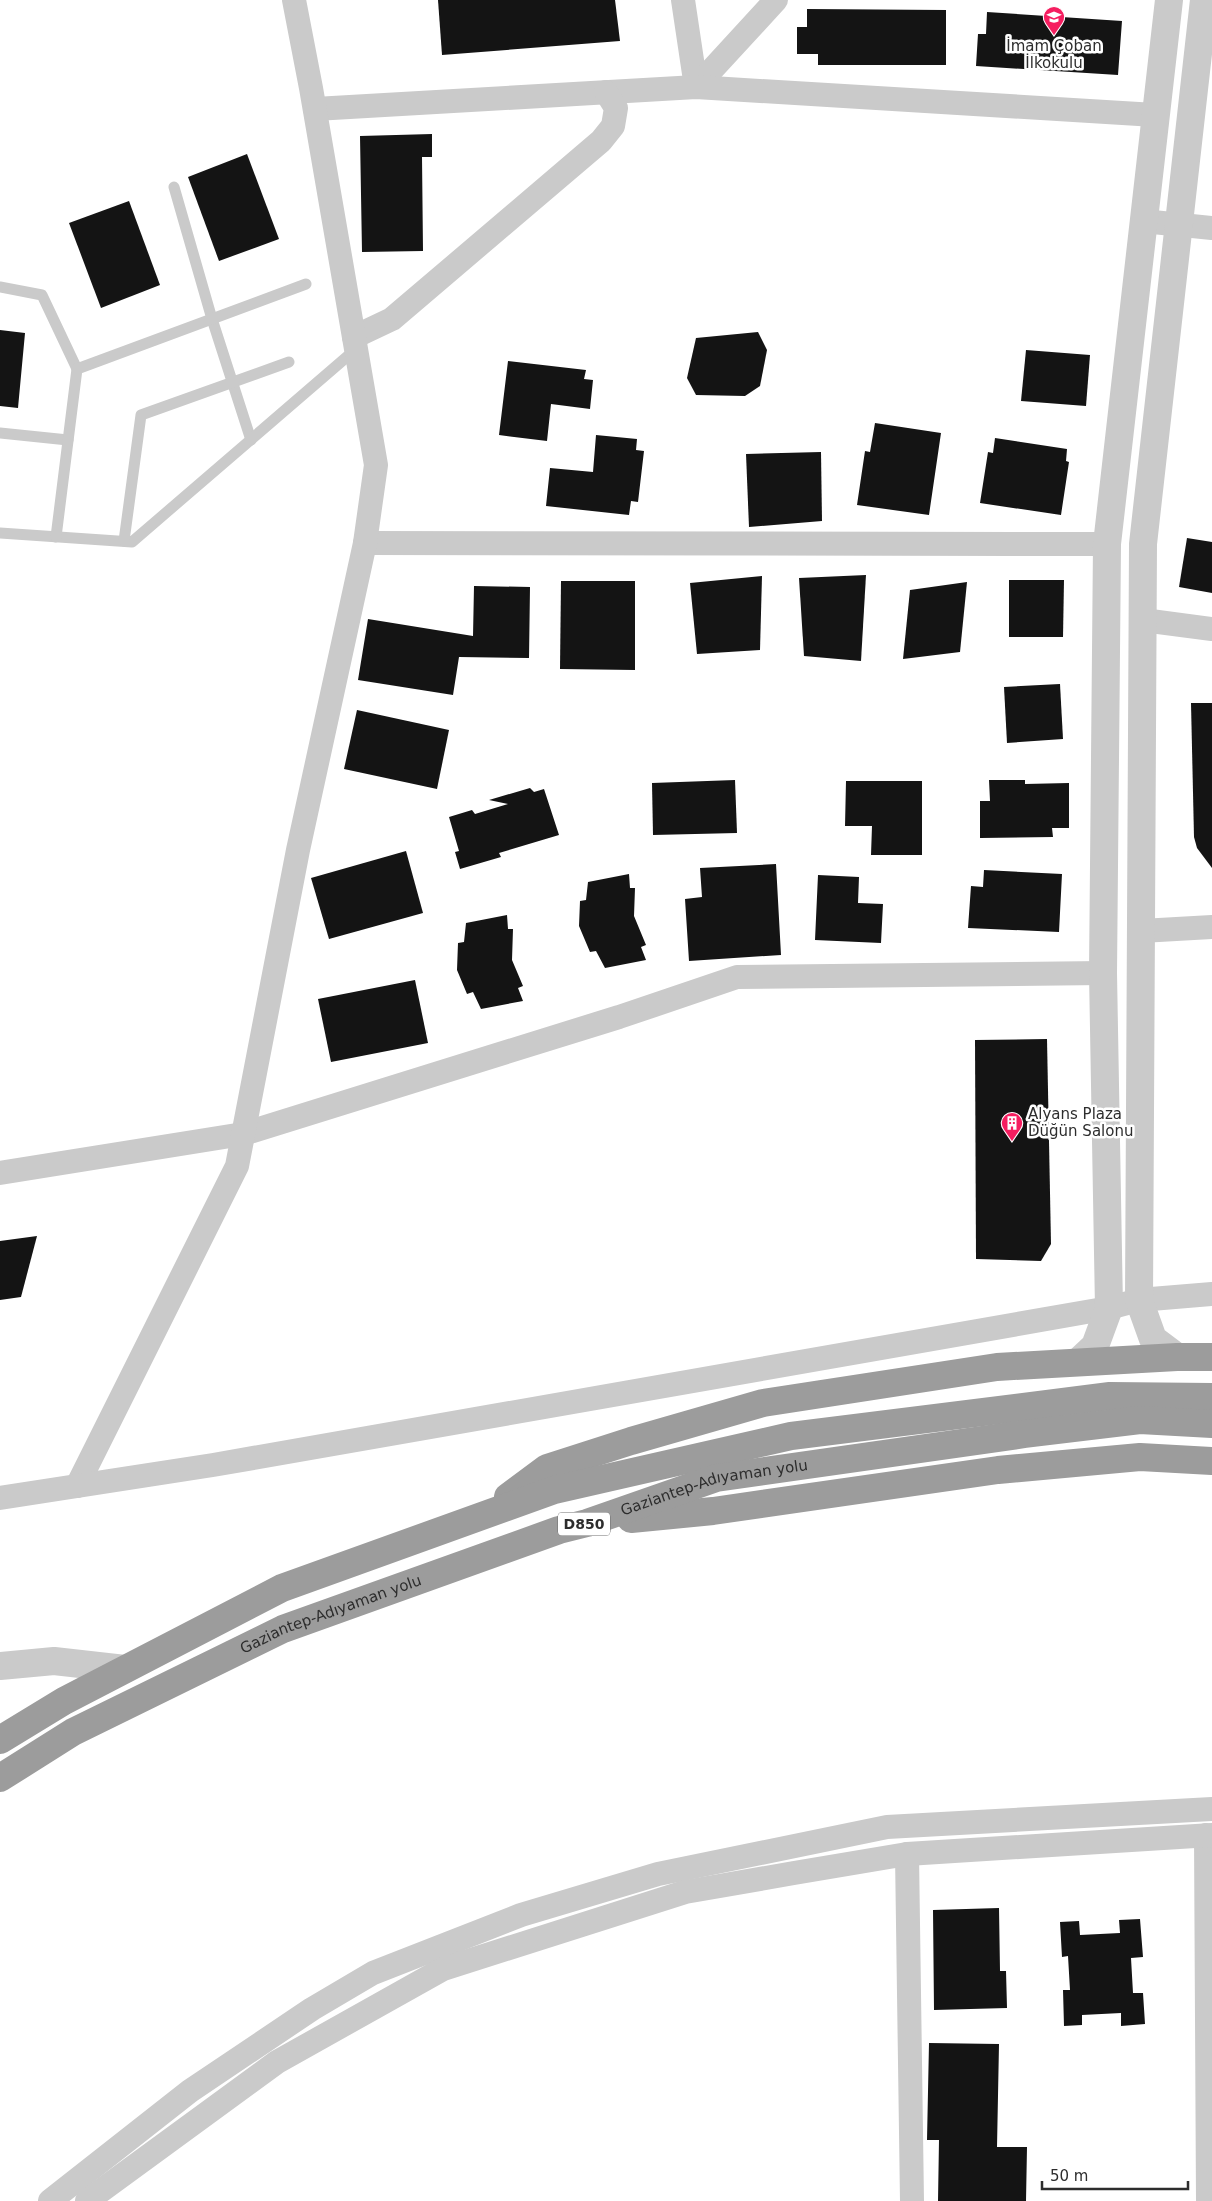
<svg xmlns="http://www.w3.org/2000/svg" width="1212" height="2201" viewBox="0 0 1212 2201" font-family="'DejaVu Sans',sans-serif">
	<rect width="100%" height="100%" fill="#fff"/>
	<g fill="#141414">
		<polygon points="438,0 615,0 620,41 442,55"/>
		<polygon points="807,9 946,10 946,65 818,65 818,54 797,54 797,27 807,27"/>
		<polygon points="987,12 1122,21 1118,75 976,66 978,34 986,34"/>
		<polygon points="432,134 432,157 422,157 423,251 362,252 360,136"/>
		<polygon points="247,154 279,239 219,261 188,177"/>
		<polygon points="129,201 160,285 101,308 69,223"/>
		<polygon points="0,330 25,333 18,408 0,406"/>
		<polygon points="758,332 767,350 760,386 745,396 696,395 687,378 696,338"/>
		<polygon points="1026,350 1090,355 1086,406 1021,401"/>
		<polygon points="508,361 586,370 584,379 593,380 590,409 551,404 547,441 499,435"/>
		<polygon points="875,423 941,433 929,515 857,505 865,451 870,452"/>
		<polygon points="596,435 637,439 636,450 644,451 638,502 631,501 629,515 546,506 550,468 593,472"/>
		<polygon points="995,438 1067,449 1066,461 1069,462 1061,515 980,503 988,452 993,453"/>
		<polygon points="821,452 822,521 749,527 746,454"/>
		<polygon points="1187,538 1212,542 1212,593 1179,587"/>
		<polygon points="866,575 861,661 804,656 799,578"/>
		<polygon points="762,576 760,650 697,654 690,583"/>
		<polygon points="1009,580 1064,580 1063,637 1009,637"/>
		<polygon points="561,581 635,581 635,670 560,669"/>
		<polygon points="967,582 960,652 903,659 910,590"/>
		<polygon points="474,586 530,587 529,658 459,657 453,695 358,680 368,619 473,636"/>
		<polygon points="1060,684 1063,739 1007,743 1004,687"/>
		<polygon points="1191,703 1212,703 1212,868 1197,848 1194,837"/>
		<polygon points="357,710 449,730 437,789 344,769"/>
		<polygon points="735,780 737,833 653,835 652,783"/>
		<polygon points="989,780 1025,780 1025,784 1069,783 1069,828 1052,828 1053,837 980,838 980,801 990,801"/>
		<polygon points="846,781 922,781 922,855 871,855 872,826 845,826"/>
		<polygon points="530,788 534,792 544,789 559,835 499,853 501,857 460,869 455,852 459,851 449,817 472,810 475,814 508,804 489,800"/>
		<polygon points="406,851 423,913 329,939 311,878"/>
		<polygon points="776,864 781,955 689,961 685,899 702,897 700,868"/>
		<polygon points="984,870 1062,874 1059,932 968,928 971,886 983,887"/>
		<polygon points="629,874 630,888 635,888 634,916 646,945 641,947 646,960 605,968 596,951 590,952 579,926 580,901 586,900 588,882"/>
		<polygon points="818,875 859,877 858,903 883,904 881,943 815,940"/>
		<polygon points="507,915 508,929 513,929 512,960 523,986 518,988 523,1001 481,1009 473,992 467,994 457,970 458,943 464,942 466,923"/>
		<polygon points="415,980 428,1043 331,1062 318,999"/>
		<polygon points="1047,1039 1051,1244 1041,1261 976,1259 975,1040"/>
		<polygon points="37,1236 21,1297 0,1300 0,1241"/>
		<polygon points="999,1908 1000,1971 1006,1971 1007,2008 934,2010 933,1910"/>
		<polygon points="1140,1919 1143,1957 1131,1958 1133,1993 1143,1993 1145,2024 1121,2026 1121,2013 1082,2015 1082,2025 1064,2026 1063,1990 1070,1990 1068,1956 1062,1957 1060,1922 1079,1921 1080,1935 1120,1933 1119,1920"/>
		<polygon points="929,2043 999,2044 997,2147 1027,2147 1026,2201 938,2201 939,2140 927,2140"/>
	</g>
	<g fill="none" stroke-linecap="round" stroke-linejoin="round">
		<g stroke="#cacaca" stroke-width="11">
			<polyline points="174,187 212,319 251,440"/>
			<polyline points="0,287 42,295 77,369"/>
			<polyline points="0,433 68,440"/>
			<polyline points="0,533 132,542 356,349"/>
			<polyline points="56,537 77,369 306,284"/>
			<polyline points="124,541 141,415 289,362"/>
		</g>
		<g stroke="#cacaca" stroke-width="24">
			<polyline points="683,0 696,87"/>
			<polyline points="696,87 776,0"/>
			<polyline points="315,109 696,87 1155,115"/>
			<polyline points="1143,221 1212,228"/>
			<polyline points="354,337 392,319 601,141 613,126 616,108 606,92"/>
			<polyline points="365,543 1107,544"/>
			<polyline points="1143,620 1212,629"/>
			<polyline points="1141,931 1212,927"/>
			<polyline points="0,1173 243,1134 619,1017 737,977 1103,973"/>
			<polyline points="77,1486 237,1166 298,850 365,543 376,465 311,88 294,0"/>
			<polyline points="0,1498 213,1465 1109,1308 1139,1300 1212,1294"/>
			<polyline points="1206,1835 1208,2201"/>
			<polyline points="907,1854 912,2201"/>
			<polyline points="50,2201 190,2091 312,2009 373,1973 521,1915 658,1874 887,1827 1212,1809"/>
			<polyline points="87,2201 277,2062 443,1969 685,1892 794,1873 907,1854 1212,1835"/>
		</g>
		<g stroke="#cacaca" stroke-width="28">
			<polyline points="1177,1357 1153,1339 1139,1300 1143,544 1204,0"/>
			<polyline points="1079,1361 1095,1346 1109,1308 1103,973 1107,544 1169,0"/>
			<polyline points="0,1666 54,1661 125,1669"/>
		</g>
		<g stroke="#9c9c9c" stroke-width="28">
			<polyline points="508,1497 547,1468 631,1441 763,1403 997,1367 1177,1357 1212,1357"/>
			<polyline points="631,1519 713,1511 998,1470 1140,1457 1212,1461"/>
			<polyline points="0,1740 64,1701 282,1588 554,1490 791,1436 1110,1396 1212,1397"/>
			<path id="s1" d="M0,1778l73,-46 210,-103 276,-99 28,-7 129,-45 309,-44 115,-14 72,4"/>
		</g>
	</g>
	<defs>
		<g id="school-pin" transform="scale(1.125)"><path d="M0 17L-7.5 6A9.5 9.5 0 1 1 7.5 6Z" fill="#f51e60" stroke="#fff"/><path d="M0-5L7-2L0 1L-7-2ZM-4 1L0 2.5L4 1V4Q0 6-4 4Z" fill="#fff"/></g>
		<g id="building-pin" transform="scale(1.125)"><path d="M0 17L-7.5 6A9.5 9.5 0 1 1 7.5 6Z" fill="#f51e60" stroke="#fff"/><path d="M-4-6H4V6H1V3H-1V6H-4ZM-2.5-4.3h1.7v1.8h-1.7ZM.8-4.3h1.7v1.8H.8ZM-2.5-1h1.7V.8h-1.7ZM.8-1h1.7V.8H.8Z" fill="#fff"/></g>
	</defs>
	<g fill-rule="evenodd">
		<use href="#school-pin" x="1054" y="17"/>
		<use href="#building-pin" x="1012" y="1123"/>
	</g>
	<g text-anchor="middle" stroke-width="5" stroke-linejoin="round" paint-order="stroke">
		<rect fill="#fff" stroke="#6c6c6c" stroke-width="1" x="558" y="1512.5" width="52" height="23" rx="4"/>
		<g font-size="14" font-weight="bold" fill="#2d2d2d">
			<text x="584" y="1529">D850</text>
		</g>
		<g font-size="15" fill="#2d2d2d" stroke="#fff">
			<text x="1054" y="51">İmam Çoban<tspan x="1054" dy="17">İlkokulu</tspan></text>
			<text x="1028" y="1119" text-anchor="start">Alyans Plaza<tspan x="1028" dy="17">Düğün Salonu</tspan></text>
		</g>
		<g font-size="15" fill="#2d2d2d" stroke="#fff">
			<text dy="5" stroke="none"><textPath href="#s1" startOffset="775">Gaziantep-Adıyaman yolu</textPath></text>
			<text dy="5" stroke="none"><textPath href="#s1" startOffset="370">Gaziantep-Adıyaman yolu</textPath></text>
		</g>
	</g>
	<path d="M1042 2181v8h146v-8" fill="none" stroke="#2d2d2d" stroke-width="2.5"/>
	<text x="1050" y="2181" font-size="15" fill="#2d2d2d" stroke="#ffffff" stroke-width="4" paint-order="stroke">50 m</text>
</svg>
